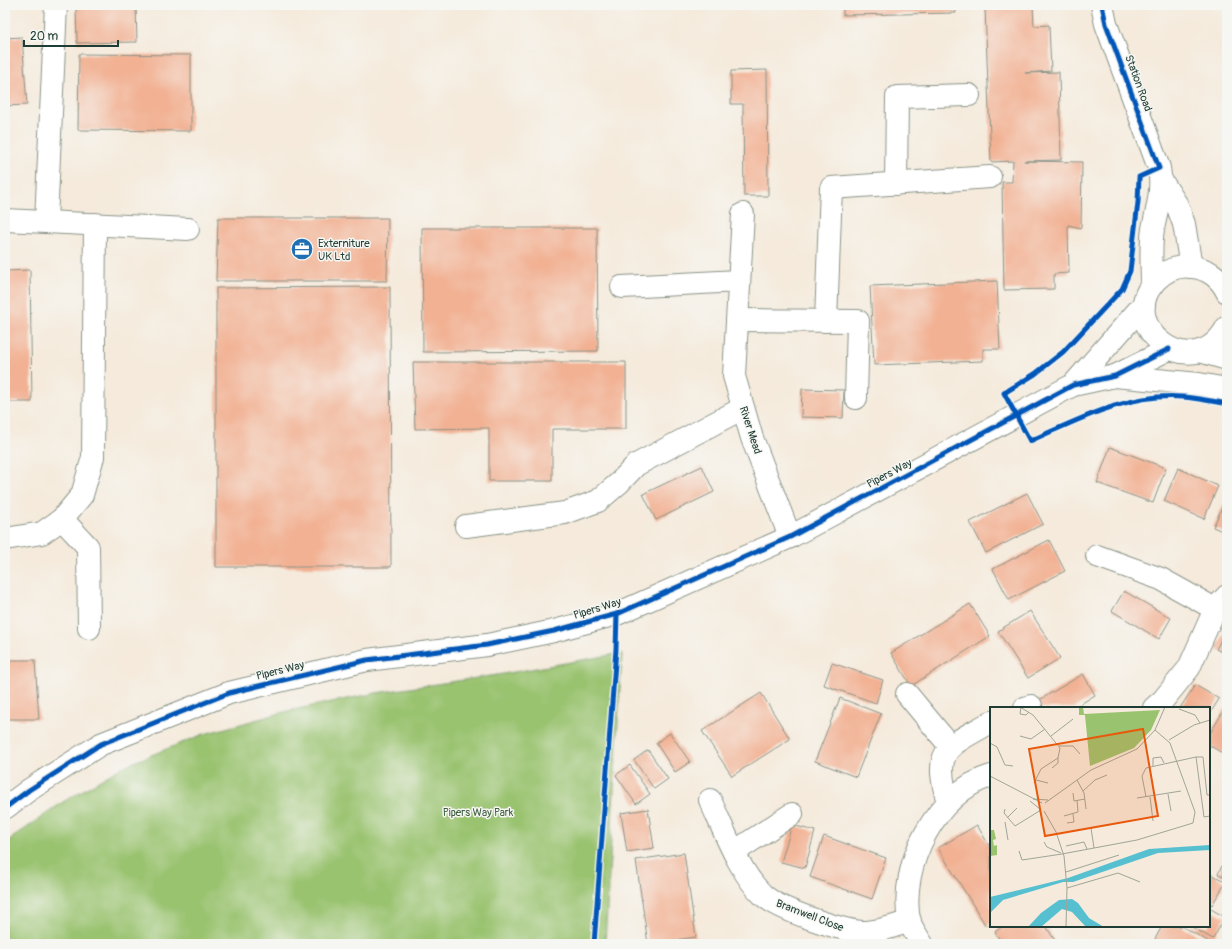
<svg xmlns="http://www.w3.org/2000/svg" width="1232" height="949" viewBox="0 0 1232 949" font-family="Pangolin,sans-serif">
	<rect width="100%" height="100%" fill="#f6f6f2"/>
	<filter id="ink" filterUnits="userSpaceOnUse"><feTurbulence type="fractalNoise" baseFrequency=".025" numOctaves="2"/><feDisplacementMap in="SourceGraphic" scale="8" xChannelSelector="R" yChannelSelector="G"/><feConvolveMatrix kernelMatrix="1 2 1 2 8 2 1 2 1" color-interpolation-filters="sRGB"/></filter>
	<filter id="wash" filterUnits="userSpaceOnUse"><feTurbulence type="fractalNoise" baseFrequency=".012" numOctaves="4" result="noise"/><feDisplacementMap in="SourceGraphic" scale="16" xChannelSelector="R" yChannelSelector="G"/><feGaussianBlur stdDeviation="0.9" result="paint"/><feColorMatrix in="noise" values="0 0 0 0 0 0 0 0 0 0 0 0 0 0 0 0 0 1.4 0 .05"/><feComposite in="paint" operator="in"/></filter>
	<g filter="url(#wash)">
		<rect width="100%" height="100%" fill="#f5eadb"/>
		<polygon fill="#9ac36f" stroke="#5c8052" points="622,653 605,944 5,944 5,843 63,802 124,766 204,734 288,711 376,693 497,675"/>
		<g id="blocks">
			<g fill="#f2b193">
				<polygon points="76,5 136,5 137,42 77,43"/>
				<polygon points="843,5 955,5 956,13 843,15"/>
				<polygon points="1033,6 1034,26 1049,25 1051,71 1025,73 1059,72 1061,160 1024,161 1082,162 1081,228 1068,225 1069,273 1054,274 1054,289 1004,290 1002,182 1012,182 1013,161 991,162 985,8"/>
				<polygon points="22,37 27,105 5,106 5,38"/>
				<polygon points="79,54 191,55 191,131 78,130"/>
				<polygon points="767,70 768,196 744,196 743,104 731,104 731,71"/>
				<polygon points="218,218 388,218 387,281 216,281"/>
				<polygon points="422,228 597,228 598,351 423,352"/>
				<polygon points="30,270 32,402 5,402 5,271"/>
				<polygon points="997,281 1000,349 983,349 983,361 874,365 870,286"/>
				<polygon points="390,287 391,567 216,567 216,288"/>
				<polygon points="413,362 626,362 626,429 552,429 552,481 489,481 489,428 415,429"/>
				<polygon points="802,389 844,390 843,418 801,417"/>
				<polygon points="1110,447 1166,468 1153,503 1097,483"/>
				<polygon points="702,466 714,492 656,520 643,494"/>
				<polygon points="1178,468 1218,486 1204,519 1164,501"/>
				<polygon points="1027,493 1043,524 986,553 970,522"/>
				<polygon points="1227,497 1227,533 1213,527"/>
				<polygon points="1049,540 1065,571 1009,600 993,569"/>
				<polygon points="1124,591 1171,618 1159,639 1112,611"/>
				<polygon points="970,604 990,636 911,686 891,653"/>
				<polygon points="1030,611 1060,658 1028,678 998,631"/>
				<polygon points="1227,629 1227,655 1216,649"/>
				<polygon points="5,660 35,660 39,719 5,719"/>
				<polygon points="832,663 883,680 876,703 824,685"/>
				<polygon points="1083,674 1095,695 1074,708 1040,708 1036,702"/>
				<polygon points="1195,685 1219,699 1209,715 1209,708 1180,708"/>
				<polygon points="761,693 790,739 732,776 702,731"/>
				<polygon points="840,698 881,714 856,777 815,761"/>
				<polygon points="1224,710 1227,712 1227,756 1209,745 1209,735"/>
				<polygon points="670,733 690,762 675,772 656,743"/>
				<polygon points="648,750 668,779 654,789 634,760"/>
				<polygon points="630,765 650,794 636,804 616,775"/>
				<polygon points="648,809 654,848 627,852 621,813"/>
				<polygon points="792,825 815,831 805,868 781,862"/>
				<polygon points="977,825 991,849 991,923 986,926 938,848"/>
				<polygon points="824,836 886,858 872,899 810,877"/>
				<polygon points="684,853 696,937 648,944 636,860"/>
				<polygon points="1227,856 1227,878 1218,874"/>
				<polygon points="1209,873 1226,882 1212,905 1209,903"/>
				<polygon points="1209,908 1225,917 1213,939 1190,926 1209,926"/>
				<polygon points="1003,926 1046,926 1057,944 1002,944 995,932"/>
				<polygon points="1162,926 1181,926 1213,944 1161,944 1154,941"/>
			</g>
		</g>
	</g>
	<g filter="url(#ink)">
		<use href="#blocks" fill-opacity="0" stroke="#8a9488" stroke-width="1"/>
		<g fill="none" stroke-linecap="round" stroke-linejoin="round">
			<g stroke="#8a9488" stroke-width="24">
				<g id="minor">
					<path d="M1102,5l4,19 53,144c4,21 -2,41 -6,61 -3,18 -1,37 -1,56"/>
					<polyline points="1161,180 1177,205 1184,224 1191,267"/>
					<polyline points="896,184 897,97 969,95"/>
					<polyline points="743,214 734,376 752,438 790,537"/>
					<polyline points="5,220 188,229"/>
					<polyline points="46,221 56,5"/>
					<polyline points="622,287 739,281"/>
					<path d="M1227,292c-6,-14 -20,-24 -35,-25 -14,-2 -27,4 -36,13 -43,45 37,109 71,47"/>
					<polyline points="737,320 858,321 856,398"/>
					<polyline points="826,321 831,188 990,177"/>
					<polyline points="1200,351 1227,359"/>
					<polyline points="1115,376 1199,384 1227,389"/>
					<polyline points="1073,385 1144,304"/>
					<polyline points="62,519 88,547 89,628"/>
					<polyline points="466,526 565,513 598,501 619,483 636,465 743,408"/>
					<polyline points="5,539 42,533 62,519 82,495 93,457 95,224"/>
					<polyline points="1097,556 1161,579 1215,609"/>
					<polyline points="907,694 950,746"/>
					<polyline points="1025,708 1031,706"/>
					<polyline points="1154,708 1163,700 1189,668 1215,609 1227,596"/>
					<path d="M710,800c14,30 29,72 53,95 16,15 77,35 99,37 16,0 33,-6 48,-11"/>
					<path d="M948,802c-16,-54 0,-55 43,-80"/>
					<polyline points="5,808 29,790 101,744 229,693 367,660 487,645 554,631 617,614 790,537 1073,385 1115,376 1169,349"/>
					<polyline points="734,852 792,814"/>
					<path d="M922,944c-4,-7 -11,-16 -13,-24 -10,-55 27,-128 82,-144"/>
				</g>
			</g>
			<use href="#minor" stroke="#fff" stroke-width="22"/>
			<g stroke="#f6f6f2" stroke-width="8">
				<g id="cycleway">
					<path d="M1102,5l4,19 53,144 -20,9 -1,25 -8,69 -8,18 -59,63 -28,22 -31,19 26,48c48,-21 97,-48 152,-44 15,1 30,4 45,7"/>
					<polyline points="5,808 29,790 101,744 229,693 367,660 487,645 554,631 617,614 790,537 1073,385 1115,376 1169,349"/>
					<polyline points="594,944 616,649 617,614"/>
				</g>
			</g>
			<use href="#cycleway" stroke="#0057b8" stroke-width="5"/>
		</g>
	</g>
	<defs>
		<g id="office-disc" transform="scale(1.15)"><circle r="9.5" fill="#1f6fb2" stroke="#f6f6f2"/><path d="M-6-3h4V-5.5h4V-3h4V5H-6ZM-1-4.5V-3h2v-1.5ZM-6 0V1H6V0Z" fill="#fff"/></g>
	</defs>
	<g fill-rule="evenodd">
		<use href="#office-disc" x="302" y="249"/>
	</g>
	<g text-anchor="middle" stroke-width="3" stroke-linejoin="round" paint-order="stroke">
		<g font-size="11" fill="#1f3d34" stroke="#f6f6f2">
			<text transform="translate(1139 83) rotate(70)" y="4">Station Road</text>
			<text transform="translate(751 430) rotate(72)" y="4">River Mead</text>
			<text transform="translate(889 473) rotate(-28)" y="4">Pipers Way</text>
			<text transform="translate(597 608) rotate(-17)" y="4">Pipers Way</text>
			<text transform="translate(280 670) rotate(-14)" y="4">Pipers Way</text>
			<text transform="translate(810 915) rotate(21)" y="4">Bramwell Close</text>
		</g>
		<g font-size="11" fill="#1f3d34" stroke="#f6f6f2" text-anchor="start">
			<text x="318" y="247">Externiture<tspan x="318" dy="13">UK Ltd</tspan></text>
		</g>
		<g font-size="11" fill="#3e5e43" stroke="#f6f6f2">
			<text x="478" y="816">Pipers Way Park</text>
		</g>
	</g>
	<g transform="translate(990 707)">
		<rect width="220" height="220" fill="#f5eadb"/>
		<path d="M89,0h4l1,7 76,-4 -9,20 -17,18 -44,18 -5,-51h-6zM0,123h4l2,9 -3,1 1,6 3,-1v10l-7,1z" fill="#9ac36f"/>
		<path d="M220,138v5l-52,3 -85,29h-10l-60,18 -13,13v-16l78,-19 81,-29zM82,192l6,4 11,15 15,9h-18l-14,-15 -10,-3 -21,18h-13l13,-14 18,-13z" fill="#56c0d1"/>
		<path fill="none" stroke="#9fa598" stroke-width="1" d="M30,0l13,8 27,33 -2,10 -17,11 -7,14M31,0l-1,7 6,1 3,-3M189,2l16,6 5,8M30,29l11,3 14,-10M61,29l22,-17M179,33l25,-15 16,-5M0,36l7,4 8,18 8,1M69,39h14l7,8M206,50l8,60 6,-1M163,59v-8l8,-1 3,6M62,61l6,-5v-5M0,69l52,27M46,73l12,3M87,73l7,13 2,16M93,84l12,-11 12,-5M83,86l1,8 11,-2M178,87l3,17M156,90l-4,-21 4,-8 50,-11h7l4,38h3M160,90l3,24M147,91l44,-7M43,92l15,1M40,94l10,8M55,96l46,-33 46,-21 18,-19 10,-23M15,102l-1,4 11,13 26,-16M54,104l12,21 8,24 3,32 -1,39M74,109l14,-4 -1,-12M17,111l10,-10M15,115l3,18M77,116l7,-1 -1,-8M101,121l3,20M54,135l3,5 14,6M76,139l18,-4 3,7M29,144l3,9 40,-6 75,-14 56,-17 2,-11 -25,-69 -15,-13M76,165l53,-17M77,181l51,-15 22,9"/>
		<path fill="#e8590c" fill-opacity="0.15" stroke="#e8590c" stroke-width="2" d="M153,22l15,87 -113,20 -16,-87z"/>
		<rect width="220" height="220" fill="none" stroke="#1f3d34" stroke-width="2"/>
	</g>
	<rect width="1232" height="949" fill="none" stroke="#f6f6f2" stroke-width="20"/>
	<path d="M24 40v6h94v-6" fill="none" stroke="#1f3d34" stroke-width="2"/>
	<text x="30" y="40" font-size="12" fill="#1f3d34" stroke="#f6f6f2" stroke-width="3" paint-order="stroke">20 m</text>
</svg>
